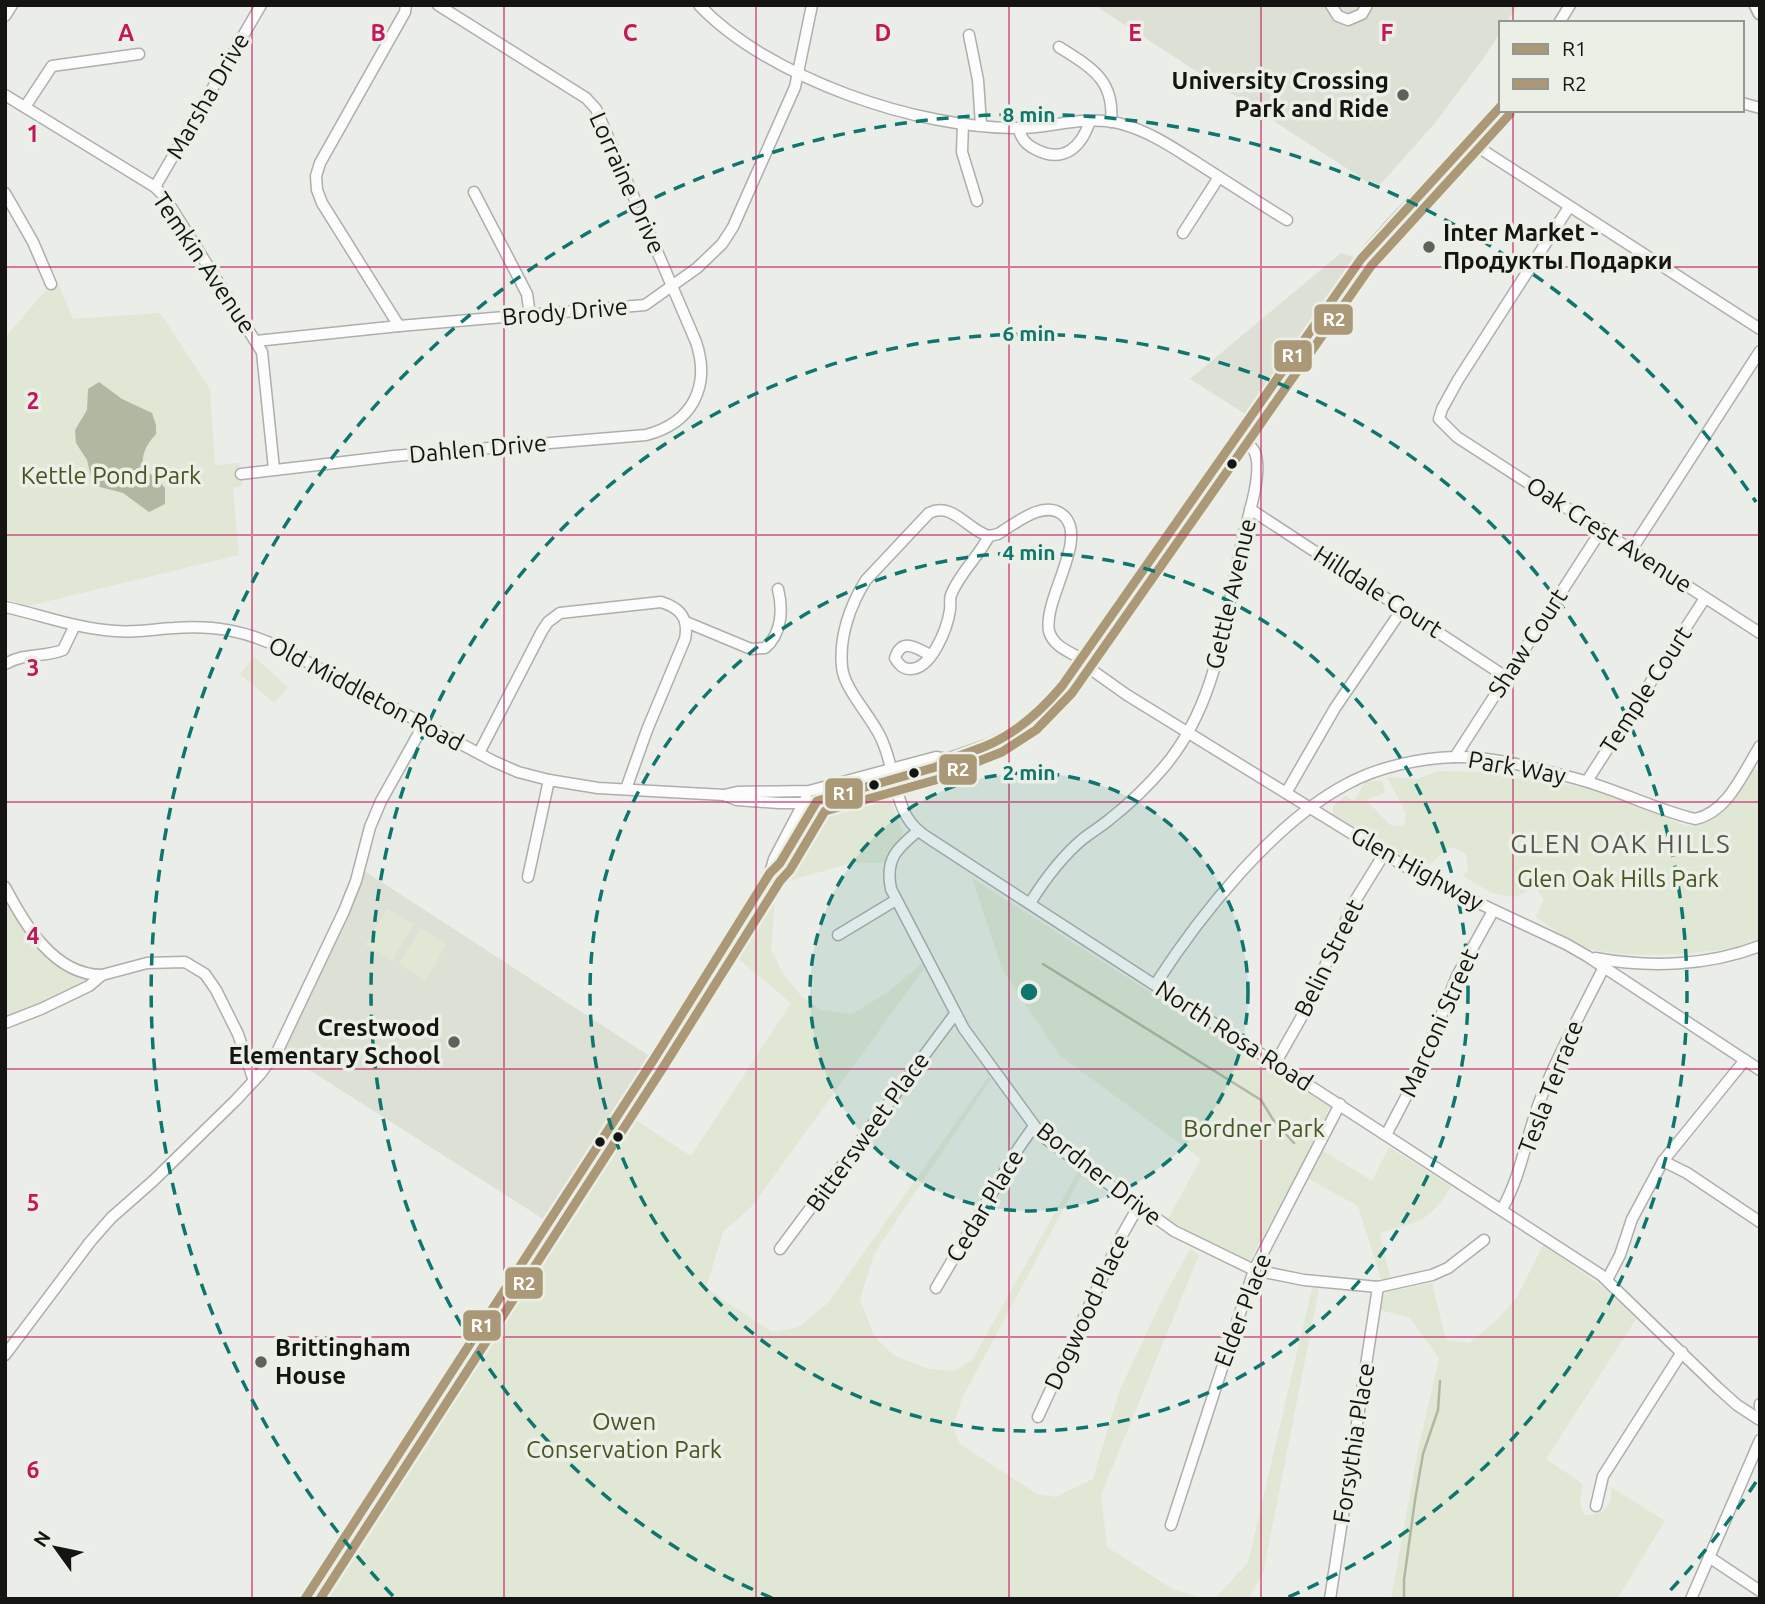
<svg xmlns="http://www.w3.org/2000/svg" width="1765" height="1604" viewBox="0 0 1765 1604" font-family="Ubuntu,sans-serif">
	<rect width="100%" height="100%" fill="#ebede8"/>
	<g fill="#dce0d5">
		<polygon points="1094,5 1518,5 1506,23 1501,23 1501,31 1485,56 1435,123 1377,188"/>
		<polygon points="1341,253 1361,259 1250,417 1190,379"/>
		<polygon points="360,868 654,1059 548,1222 278,1050"/>
	</g>
	<g fill="#e0e7d5">
		<polygon points="59,285 73,319 160,313 210,389 215,465 240,463 242,486 233,488 239,555 28,606 5,599 5,338 45,291"/>
		<polygon points="254,657 288,687 274,703 240,674"/>
		<path d="M1754,768l6,4v168c-34,15 -144,21 -178,6 -16,-7 -32,-19 -46,-29l8,-17 -8,-12 -21,9 -23,-4 -29,-17 5,-7 -2,-15 -14,-7 -8,4 -13,13 -22,-4 -76,-45v-9l13,-10 8,5 11,-19 17,-2 3,13 -19,7 24,25 14,1 2,-13 -19,-36 31,2 20,-8 45,1 116,18 86,36c36,0 51,-31 69,-58z"/>
		<polygon points="879,791 889,797 903,832 901,838 889,851 884,863 852,863 788,881 775,902 771,949 782,972 802,997 821,1010 852,1014 888,992 922,963 925,967 753,1205 723,1232 706,1288 772,1332 799,1327 828,1303 989,1076 991,1079 874,1254 860,1299 874,1336 893,1355 928,1369 954,1371 972,1360 1079,1170 1083,1173 962,1398 953,1427 960,1444 1037,1494 1056,1497 1093,1479 1119,1392 1162,1300 1190,1249 1199,1255 1101,1495 1107,1547 1174,1590 1207,1599 324,1599 575,1208 571,1205 628,1115 691,1156 791,1003 730,952 821,807"/>
		<path d="M972,878l358,229 -18,37 60,37 17,-34 62,39c-20,36 -34,36 -71,47l10,45 -9,1 -23,-73 -60,-33 -49,89 -36,-16 -45,-27 33,-60 -142,-104 -57,-86z"/>
		<path d="M5,895c13,25 39,66 65,78 7,3 15,4 23,5l-63,32 -25,8z"/>
		<polygon points="387,908 414,924 392,961 365,945"/>
		<polygon points="421,928 447,944 425,981 398,964"/>
		<path d="M1543,1245l60,42 33,32 -90,140 37,25 -3,18 4,13c19,1 29,-9 27,-28l54,34 -48,78h-226l27,-149 21,-92 -29,-40 -33,-9 3,-11 7,-6 45,-9 14,57 23,3 28,-23 20,-23z"/>
		<polygon points="1312,1288 1319,1289 1263,1574 1248,1599 1214,1599 1248,1563"/>
	</g>
	<path fill="#b0b8a1" d="M99,382l23,17 30,14 4,12v9c-10,11 -15,21 -13,35l12,8 10,11v16l-16,8 -26,-19 -23,-6 -8,-6 -5,-21 -11,-17 -1,-13 12,-20 1,-21z"/>
	<g fill="none" stroke-linecap="round" stroke-linejoin="round">
		<g stroke="#b0b8a1" stroke-width="2.5">
			<polyline points="1043,964 1261,1100 1274,1121 1294,1143"/>
			<polyline points="1404,1599 1404,1580 1415,1500 1423,1454 1438,1410 1440,1381"/>
		</g>
		<g stroke="#aeafac" stroke-width="13">
			<g id="minor">
				<path d="M699,5c69,73 219,124 319,123 33,0 67,-13 100,-5 32,8 57,26 84,43 28,18 57,37 85,54"/>
				<polyline points="1331,5 1338,16 1348,20 1362,14 1367,5"/>
				<polyline points="5,16 12,5"/>
				<polyline points="1559,23 1570,5"/>
				<polyline points="969,35 978,80 981,125"/>
				<path d="M1059,47c31,20 56,32 52,75"/>
				<polyline points="5,95 155,187 164,196 262,352 274,469"/>
				<polyline points="1742,103 1760,108"/>
				<polyline points="25,107 52,66 139,54"/>
				<polyline points="963,123 962,152 977,201"/>
				<path d="M1018,128c4,11 7,16 17,21 28,15 46,-1 55,-28"/>
				<polyline points="1470,142 1760,329"/>
				<polyline points="155,187 261,5"/>
				<polyline points="474,192 527,294 530,315"/>
				<polyline points="5,193 33,242 51,284"/>
				<polyline points="1569,207 1458,380 1442,409 1439,419 1457,437 1760,633"/>
				<polyline points="1183,233 1219,177"/>
				<polyline points="399,326 322,203 317,190 316,176 320,163 405,12 406,5"/>
				<polyline points="256,341 399,326 645,305 697,268 722,244 733,227 795,87 812,5"/>
				<path d="M241,474l153,-18 252,-21c46,-12 65,-48 50,-93l-100,-233 -10,-11 -148,-93"/>
				<polyline points="1250,509 1506,677"/>
				<path d="M989,536c-21,-5 -36,-35 -60,-23l-63,67c-16,25 -27,57 -24,87 2,22 28,48 38,69 13,25 13,56 27,81 6,10 13,16 23,22l671,436 117,113 19,17 23,15"/>
				<path d="M989,536l9,-2c17,-10 48,-37 67,-17 22,24 -22,83 -16,114 4,15 19,20 31,27"/>
				<polyline points="1632,549 1760,351"/>
				<path d="M5,607c37,8 73,22 110,24 20,2 39,-2 59,-3 41,-3 73,3 109,21l210,112 25,11 31,8 49,8 126,7 13,-3 72,-1 127,-34 11,2"/>
				<path d="M686,622l65,27 14,-1c17,-14 18,-39 13,-59"/>
				<path d="M930,655c-14,-7 -28,-18 -35,3 4,7 8,11 16,11 21,-1 36,-40 39,-59 1,-5 -1,-10 1,-15 8,-21 28,-39 38,-59"/>
				<polyline points="1079,661 1127,695 1419,875 1566,944 1587,956 1760,1070"/>
				<path d="M5,664c22,-12 37,-6 58,-14l12,-25"/>
				<path d="M479,753l63,-122 6,-9 12,-9 101,-11c20,6 28,17 24,37l-38,91 -21,59"/>
				<polyline points="1455,757 1602,529"/>
				<polyline points="1587,781 1705,598"/>
				<polyline points="1286,793 1335,708 1403,608"/>
				<path d="M724,795l13,5 42,3h26l79,-20 52,-16 11,-8 40,-14 28,-14 24,-19 23,-26 299,-427c44,-54 96,-99 140,-153"/>
				<path d="M918,831c-22,18 -33,29 -27,58l73,140 78,107 132,95 80,39 50,10 74,7 54,-12 16,-7 36,-28"/>
				<polyline points="770,873 774,859 806,798"/>
				<polyline points="528,877 549,780"/>
				<path d="M5,887c20,38 49,88 97,88"/>
				<path d="M1030,903c15,-24 32,-47 54,-65 9,-7 18,-12 26,-19 19,-15 38,-33 54,-52 56,-66 61,-154 80,-234 5,-20 21,-67 9,-84 -4,-5 -11,-9 -16,-12"/>
				<polyline points="838,935 896,900"/>
				<path d="M1595,958c54,10 113,8 165,-12"/>
				<path d="M1155,985c45,-70 118,-162 192,-201 31,-17 73,-26 108,-27 37,-1 78,11 115,20 43,10 82,32 125,42 33,-7 48,-46 65,-73"/>
				<polyline points="5,1023 41,1009 89,986 102,975 147,963 185,962 205,974 216,990 238,1034 254,1081"/>
				<polyline points="1276,1062 1301,1018 1355,901 1384,854"/>
				<polyline points="1386,1135 1417,1076 1457,976 1493,911"/>
				<polyline points="1663,1161 1687,1173 1760,1222"/>
				<path d="M1502,1209c19,-33 24,-71 37,-106 19,-49 42,-90 65,-136"/>
				<polyline points="780,1249 955,1014"/>
				<polyline points="1607,1280 1620,1255 1632,1219 1663,1161 1745,1060"/>
				<polyline points="936,1288 1018,1149 1034,1126"/>
				<polyline points="5,1355 90,1242 111,1218 153,1181 236,1100 261,1073 278,1050 344,911 356,881 370,827 381,801 424,724"/>
				<polyline points="1760,1404 1760,1408"/>
				<polyline points="1038,1417 1121,1237 1138,1207"/>
				<polyline points="1596,1506 1603,1476 1682,1352"/>
				<polyline points="1171,1525 1254,1270 1340,1104"/>
				<polyline points="1709,1557 1760,1591"/>
				<polyline points="305,1599 654,1059 770,873 780,863 817,801"/>
				<polyline points="1330,1599 1378,1287"/>
				<polyline points="1691,1599 1760,1440"/>
			</g>
		</g>
		<g stroke="#aeafac" stroke-width="16">
			<polyline id="major" points="1756,5 1760,13"/>
		</g>
		<use href="#minor" stroke="#fcfcfc" stroke-width="10"/>
		<use href="#major" stroke="#fcfcfc" stroke-width="12"/>
		<g stroke="#ebefe6" stroke-width="14">
			<path id="bus-1" d="M305,1599l349,-540 116,-186 10,-10 37,-62 119,-34c16,-10 33,-14 50,-21 31,-13 55,-35 76,-60l299,-427 140,-153"/>
		</g>
		<g stroke="#ebefe6" stroke-width="14">
			<polyline id="bus-2" points="320,1599 664,1066 780,881 790,870 825,811 939,779 959,769 1002,752 1036,730 1072,693 1371,266 1510,114"/>
		</g>
		<use href="#bus-1" stroke="#aa9876" stroke-width="9"/>
		<use href="#bus-2" stroke="#aa9876" stroke-width="9"/>
	</g>
	<path fill="none" stroke="#c2185b" stroke-width="2" stroke-opacity="0.55" d="M252,5v1594M504,5v1594M756,5v1594M1009,5v1594M1261,5v1594M1513,5v18M1513,110v1489M5,267h1755M5,535h1755M5,802h1755M5,1069h1755M5,1337h1755"/>
	<circle cx="1029" cy="992" r="219" fill="#0f766e" fill-opacity=".12"/>
	<g fill="none" stroke="#0f766e" stroke-width="3.5" stroke-dasharray="12 9">
		<circle cx="1029" cy="992" r="219"/>
		<circle cx="1029" cy="992" r="439"/>
		<path d="M772 1598A658 658 0 1 1 1286 1598"/>
		<path d="M1756 1482A877 877 0 0 1 1665 1596M393 1596A877 877 0 1 1 1756 502"/>
	</g>
	<g fill="#5f615d" stroke="#ebefe6" stroke-width="2.5">
		<circle cx="1403" cy="95" r="7"/>
		<circle cx="1429" cy="247" r="7"/>
		<circle cx="454" cy="1042" r="7"/>
		<circle cx="261" cy="1362" r="7"/>
	</g>
	<g fill="#141512" stroke="#ebefe6" stroke-width="2.5">
		<circle cx="1232" cy="464" r="6"/>
		<circle cx="914" cy="773" r="6"/>
		<circle cx="874" cy="785" r="6"/>
		<circle cx="618" cy="1137" r="6"/>
		<circle cx="600" cy="1142" r="6"/>
	</g>
	<g text-anchor="middle" stroke-width="7" stroke-linejoin="round" paint-order="stroke">
		<g font-size="24" font-weight="bold" fill="#141512" stroke="#ebefe6" text-anchor="end">
			<text x="1389" y="89">University Crossing<tspan x="1389" dy="28">Park and Ride</tspan></text>
			<text x="1443" y="241" text-anchor="start">Inter Market -<tspan x="1443" dy="28">Продукты Подарки</tspan></text>
			<text x="440" y="1036">Crestwood<tspan x="440" dy="28">Elementary School</tspan></text>
			<text x="275" y="1356" text-anchor="start">Brittingham<tspan x="275" dy="28">House</tspan></text>
		</g>
		<g font-size="24" fill="#141512" stroke="#ebefe6">
			<text transform="translate(208 96) rotate(-60)" y="8">Marsha Drive</text>
			<text transform="translate(627 183) rotate(66)" y="8">Lorraine Drive</text>
			<text transform="translate(204 263) rotate(56)" y="8">Temkin Avenue</text>
			<text transform="translate(565 312) rotate(-5)" y="8">Brody Drive</text>
			<text transform="translate(478 449) rotate(-5)" y="8">Dahlen Drive</text>
			<text transform="translate(1609 535) rotate(33)" y="8">Oak Crest Avenue</text>
			<text transform="translate(1378 592) rotate(33)" y="8">Hilldale Court</text>
			<text transform="translate(1231 594) rotate(-77)" y="8">Gettle Avenue</text>
			<text transform="translate(1528 643) rotate(-57)" y="8">Shaw Court</text>
			<text transform="translate(1646 690) rotate(-57)" y="8">Temple Court</text>
			<text transform="translate(366 694) rotate(28)" y="8">Old Middleton Road</text>
			<text transform="translate(1517 768) rotate(10)" y="8">Park Way</text>
			<text transform="translate(1417 869) rotate(29)" y="8">Glen Highway</text>
			<text transform="translate(1329 958) rotate(-64)" y="8">Belin Street</text>
			<text transform="translate(1439 1023) rotate(-66)" y="8">Marconi Street</text>
			<text transform="translate(1234 1036) rotate(33)" y="8">North Rosa Road</text>
			<text transform="translate(1551 1087) rotate(-69)" y="8">Tesla Terrace</text>
			<text transform="translate(868 1132) rotate(-54)" y="8">Bittersweet Place</text>
			<text transform="translate(1099 1174) rotate(38)" y="8">Bordner Drive</text>
			<text transform="translate(985 1206) rotate(-59)" y="8">Cedar Place</text>
			<text transform="translate(1243 1310) rotate(-69)" y="8">Elder Place</text>
			<text transform="translate(1087 1312) rotate(-65)" y="8">Dogwood Place</text>
			<text transform="translate(1354 1443) rotate(-81)" y="8">Forsythia Place</text>
		</g>
		<g font-size="24" fill="#465623" stroke="#ebefe6">
			<text x="111" y="484">Kettle Pond Park</text>
			<text x="1618" y="887">Glen Oak Hills Park</text>
			<text x="1254" y="1137">Bordner Park</text>
			<text x="624" y="1430">Owen<tspan x="624" dy="28">Conservation Park</tspan></text>
		</g>
		<g font-size="26" letter-spacing="2" fill="#53554e" stroke="#ebefe6">
			<text x="1621" y="853">GLEN OAK HILLS</text>
		</g>
	</g>
	<g font-size="23" text-anchor="middle" font-weight="bold" fill="#c2185b" stroke="#ebefe6" stroke-width="7" stroke-linejoin="round" paint-order="stroke">
		<text x="126" y="41">A</text>
		<text x="378" y="41">B</text>
		<text x="630" y="41">C</text>
		<text x="883" y="41">D</text>
		<text x="1135" y="41">E</text>
		<text x="1387" y="41">F</text>
		<text x="33" y="142">1</text>
		<text x="33" y="409">2</text>
		<text x="33" y="676">3</text>
		<text x="33" y="944">4</text>
		<text x="33" y="1211">5</text>
		<text x="33" y="1478">6</text>
	</g>
	<circle cx="1029" cy="992" r="10" fill="#0f766e" stroke="#ebefe6" stroke-width="3.5"/>
	<g font-size="21" text-anchor="middle" font-weight="bold" fill="#0f766e" stroke="#ebefe6" stroke-width="7" stroke-linejoin="round" paint-order="stroke">
		<text x="1029" y="122">8 min</text>
		<text x="1029" y="341">6 min</text>
		<text x="1029" y="560">4 min</text>
		<text x="1029" y="780">2 min</text>
	</g>
	<g stroke="#ebefe6" stroke-width="2.5">
		<rect x="1313" y="303" width="41" height="33" rx="7" fill="#aa9876"/>
		<rect x="1273" y="339" width="40" height="34" rx="7" fill="#aa9876"/>
		<rect x="938" y="753" width="40" height="33" rx="7" fill="#aa9876"/>
		<rect x="824" y="777" width="40" height="33" rx="7" fill="#aa9876"/>
		<rect x="504" y="1266" width="40" height="34" rx="7" fill="#aa9876"/>
		<rect x="462" y="1309" width="40" height="33" rx="7" fill="#aa9876"/>
	</g>
	<g font-size="19" text-anchor="middle" font-weight="bold" fill="#fff">
		<text x="1334" y="326">R2</text>
		<text x="1293" y="362">R1</text>
		<text x="958" y="776">R2</text>
		<text x="844" y="800">R1</text>
		<text x="524" y="1290">R2</text>
		<text x="482" y="1332">R1</text>
	</g>
	<rect width="1765" height="1604" fill="none" stroke="#141512" stroke-width="14"/>
	<rect x="1499" y="21" width="245" height="91" fill="#ebefe6" stroke="#959891" stroke-width="2"/>
	<rect x="1513" y="44" width="35" height="10" fill="#aa9876" stroke="#959891" stroke-width="2"/>
	<text x="1562" y="56" font-size="21" fill="#141512">R1</text>
	<rect x="1513" y="79" width="35" height="10" fill="#aa9876" stroke="#959891" stroke-width="2"/>
	<text x="1562" y="91" font-size="21" fill="#141512">R2</text>
	<g transform="translate(56 1548) rotate(303)" stroke="#ebefe6" stroke-width="5" paint-order="stroke">
	<path d="M0-5L12 26L0 18L-12 26Z" fill="#141512"/>
	<text y="-10" font-size="19" font-weight="bold" text-anchor="middle" fill="#141512">N</text>
	</g>
</svg>
